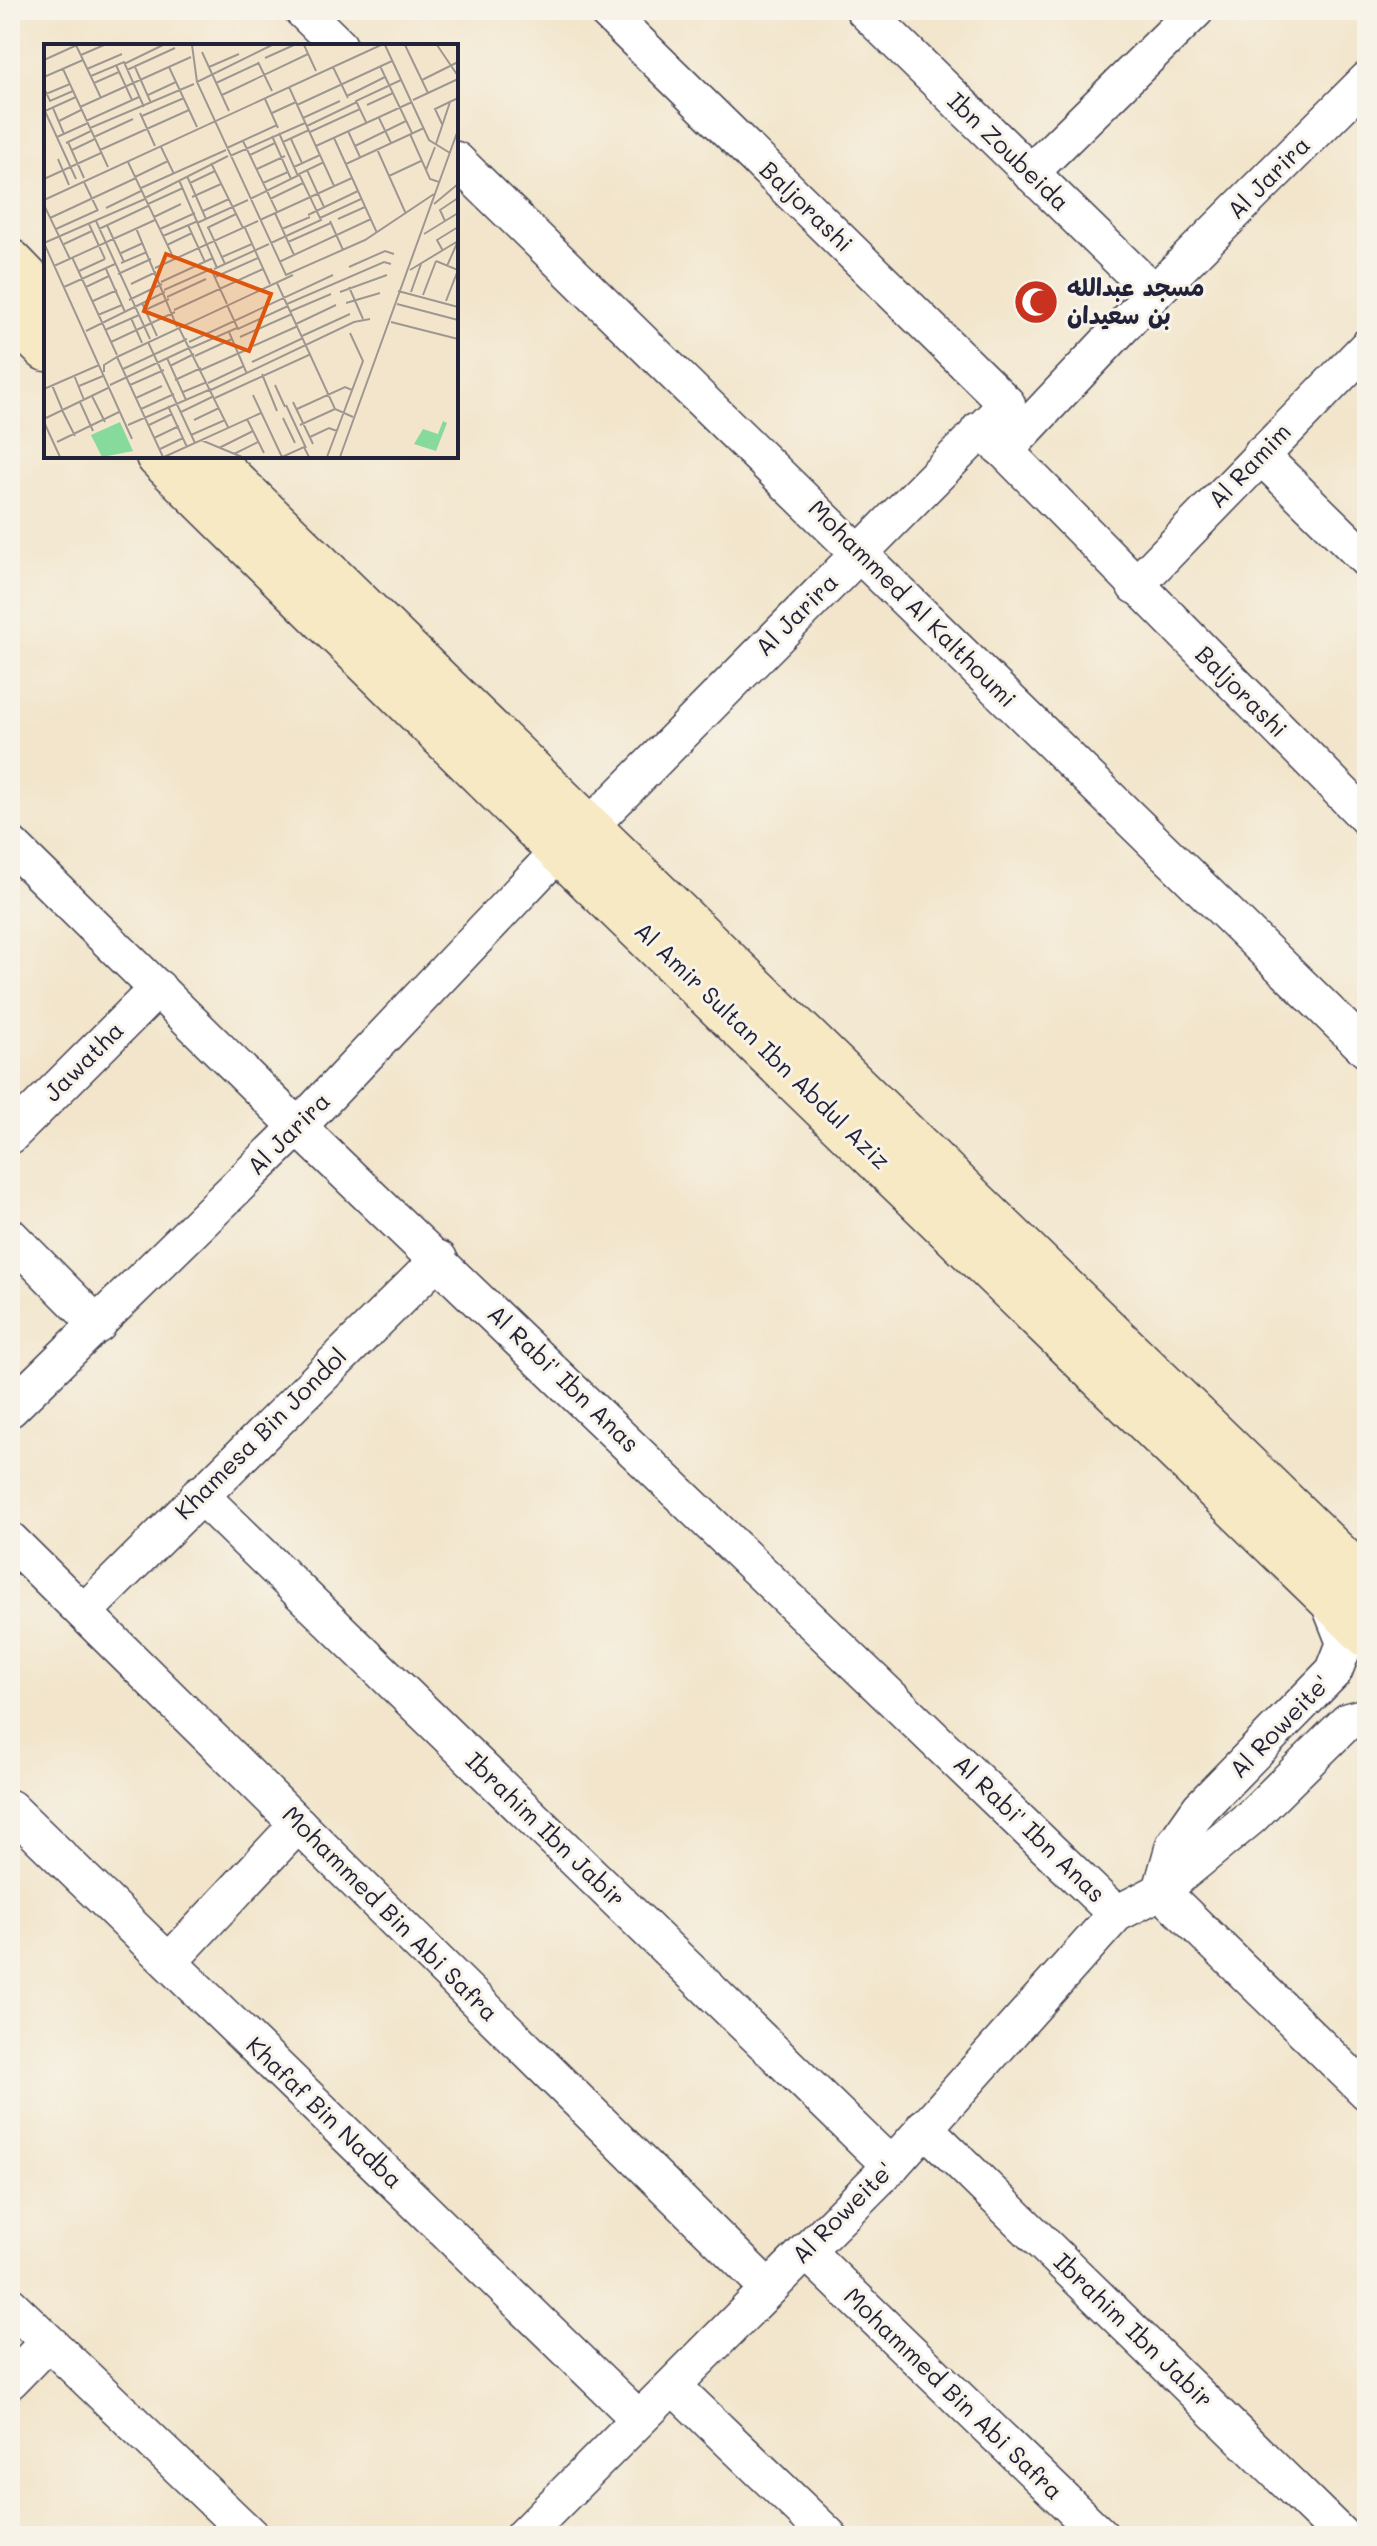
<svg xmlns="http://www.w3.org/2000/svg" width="1377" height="2546" viewBox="0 0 1377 2546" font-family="Mali,'Playpen Sans Arabic',sans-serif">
	<rect width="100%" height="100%" fill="#f7f3e8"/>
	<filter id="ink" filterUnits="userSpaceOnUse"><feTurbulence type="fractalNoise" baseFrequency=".0125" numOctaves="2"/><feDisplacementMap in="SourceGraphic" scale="16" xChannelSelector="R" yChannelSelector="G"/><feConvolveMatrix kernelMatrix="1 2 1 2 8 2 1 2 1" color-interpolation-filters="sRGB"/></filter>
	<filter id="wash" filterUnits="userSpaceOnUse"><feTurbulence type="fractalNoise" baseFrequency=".006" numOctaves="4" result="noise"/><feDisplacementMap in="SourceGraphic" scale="32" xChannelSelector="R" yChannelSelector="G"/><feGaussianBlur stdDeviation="1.8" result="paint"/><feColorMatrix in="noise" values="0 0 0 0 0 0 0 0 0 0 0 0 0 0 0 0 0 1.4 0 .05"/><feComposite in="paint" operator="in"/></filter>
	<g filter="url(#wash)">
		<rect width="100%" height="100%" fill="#f2e5cb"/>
	</g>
	<g filter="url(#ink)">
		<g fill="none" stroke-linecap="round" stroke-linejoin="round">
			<g stroke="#413f51" stroke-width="39">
				<g id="street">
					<polyline points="302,10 339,46"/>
					<polyline points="864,10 1154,293"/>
					<polyline points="456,160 1367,1050"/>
					<polyline points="1030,173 1196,10"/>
					<polyline points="979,430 1005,451 1367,818"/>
					<polyline points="1005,451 1154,293 1367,80"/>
					<polyline points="1260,455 1367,560"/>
					<polyline points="1135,586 1367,347"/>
					<polyline points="589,827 1007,404 605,10"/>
					<polyline points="10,844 298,1127 1116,1914"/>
					<polyline points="10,1136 158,988"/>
					<polyline points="10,1236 98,1325"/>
					<polyline points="10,1409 298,1127 559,851"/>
					<polyline points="199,1494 891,2166"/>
					<polyline points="10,1540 769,2289"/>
					<polyline points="85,1611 439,1259"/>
					<polyline points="10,1808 638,2418"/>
					<polyline points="1161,1891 1174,1845 1200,1808 1334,1671 1345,1643 1328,1600"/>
					<polyline points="1161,1891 1367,2092"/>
					<polyline points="169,1962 298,1824"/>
					<polyline points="924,2127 1342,2536"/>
					<polyline points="806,2251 1101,2536"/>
					<polyline points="10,2305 251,2536"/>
					<polyline points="10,2381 47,2343"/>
					<polyline points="673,2386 829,2536"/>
					<polyline points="523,2536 891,2166 1116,1914 1161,1891 1251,1817 1348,1721 1367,1716"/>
				</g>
			</g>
			<g stroke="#413f51" stroke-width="47">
				<g id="secondary">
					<polyline points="10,261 46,298"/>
					<polyline points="10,314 46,349"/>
					<polyline points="158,456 559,851 1367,1635"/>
					<polyline points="207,456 1367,1583"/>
				</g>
			</g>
			<use href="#street" stroke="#fff" stroke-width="36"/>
			<use href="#secondary" stroke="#f7e9c3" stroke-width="44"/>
		</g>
	</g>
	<defs>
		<g id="mosque-disc" transform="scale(2.3)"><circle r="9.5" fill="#c8321e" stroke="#f7f3e8"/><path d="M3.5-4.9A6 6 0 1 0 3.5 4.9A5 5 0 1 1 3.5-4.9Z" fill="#fff"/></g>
	</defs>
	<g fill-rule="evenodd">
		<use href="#mosque-disc" x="1036" y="302"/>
	</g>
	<g text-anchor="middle" stroke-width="6" stroke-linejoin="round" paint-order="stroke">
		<g font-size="24" fill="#22223b" stroke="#f7f3e8">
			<text transform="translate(1008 152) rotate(44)" y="8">Ibn Zoubeida</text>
			<text transform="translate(1269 178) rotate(-45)" y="8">Al Jarira</text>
			<text transform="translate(806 207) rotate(44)" y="8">Baljorashi</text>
			<text transform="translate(1250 466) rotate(-46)" y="8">Al Ramim</text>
			<text transform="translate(912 604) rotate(45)" y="8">Mohammed Al Kalthoumi</text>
			<text transform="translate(797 615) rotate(-45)" y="8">Al Jarira</text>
			<text transform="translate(1241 692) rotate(45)" y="8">Baljorashi</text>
			<text transform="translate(762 1046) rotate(44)" y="8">Al Amir Sultan Ibn Abdul Aziz</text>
			<text transform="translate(84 1062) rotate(-45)" y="8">Jawatha</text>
			<text transform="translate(289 1134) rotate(-45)" y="8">Al Jarira</text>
			<text transform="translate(563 1379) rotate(44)" y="8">Al Rabi' Ibn Anas</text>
			<text transform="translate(261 1434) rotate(-45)" y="8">Khamesa Bin Jondol</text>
			<text transform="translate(1280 1727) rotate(-46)" y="8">Al Roweite'</text>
			<text transform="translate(1029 1829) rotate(44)" y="8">Al Rabi' Ibn Anas</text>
			<text transform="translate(545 1830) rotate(44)" y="8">Ibrahim Ibn Jabir</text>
			<text transform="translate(390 1914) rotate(45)" y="8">Mohammed Bin Abi Safra</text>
			<text transform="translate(324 2113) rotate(44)" y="8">Khafaf Bin Nadba</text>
			<text transform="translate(843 2213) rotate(-45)" y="8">Al Roweite'</text>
			<text transform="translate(1133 2331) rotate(44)" y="8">Ibrahim Ibn Jabir</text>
			<text transform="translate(953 2394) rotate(44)" y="8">Mohammed Bin Abi Safra</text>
		</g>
		<g font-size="24" font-weight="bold" fill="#22223b" stroke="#f7f3e8" text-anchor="start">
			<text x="1067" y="296">مسجد عبدالله<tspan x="1067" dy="28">بن سعيدان</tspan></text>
		</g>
	</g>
	<g transform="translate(44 44)">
		<rect width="414" height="414" fill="#f2e5cb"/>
		<path d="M399,377l4,2 -11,28 -22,-7 9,-15 15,5zM76,378l13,29 -31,6 -11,-22z" fill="#86da9c"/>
		<path fill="none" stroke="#9f9791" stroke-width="2" d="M32,1l25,53M148,1l5,37 89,193 79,-35 69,-46M260,1l12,26M341,1l44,95 21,13M361,1l23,48M393,1l21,31M158,8l27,59M37,11l23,-10M221,14l29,-13M0,16l33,-15M214,18l14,29M80,20l39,-19M72,21l16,35M336,22l32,67M91,23l16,36M125,23l28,60M165,23l30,-13M289,23l15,31M19,25l45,98M43,25l35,-15M83,26l48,-22M47,32l33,-14 20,45M0,33l39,-17M378,36l36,-18M153,38l75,-37M50,39l25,-11M172,39l43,-20M245,43l45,99M0,44l6,13 23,-10M2,50l24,-10M104,51l28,-13M178,51l86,-41M303,52l38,-19M221,55l13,29M369,56l45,-21M253,61l95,-44M323,61l26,-12M36,63l111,-50M9,64l11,26M0,65l32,70M1,67l31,-14M96,69l15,33M228,69l24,-11M98,72l42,-18M259,74l37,-17M335,74l12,25M15,77l22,-11M42,77l53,-24M322,78l-10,-21 45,-21M398,80l-7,-15 23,-11M263,82l50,-24M46,84l104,-44M304,87l12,26M266,88l50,-23M235,89l19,43M366,90l20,45 9,3M228,92l19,43M13,93l31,-14M50,93l39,-18M290,94l43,95M247,95l11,24M199,97l34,71M24,98l16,36M239,98l26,-12M22,99l25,-12M392,100l14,-42M272,102l96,-44M311,102l51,-25M117,103l13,27M183,104l50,-23M333,105l29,65M28,106l23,-11M56,106l89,-40M206,111l25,-12M186,112l75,-33M14,115l11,26M84,118l46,97M167,119l32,65M302,120l78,-36M250,123l26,-12M213,125l28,-13M263,126l17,37M382,126l9,-23M143,132l19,43M345,132l32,-15M91,133l33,-16M0,135l57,-26M135,136l38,88M40,138l14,29M146,139l25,-12M219,139l25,-11M97,144l85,-38M148,153l29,-13M101,154l83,-42M206,155l49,-24M226,155l33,-16M0,156l337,-155M104,160l35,-16M390,160l24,-20M0,161l26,54M62,164l35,-17M159,167l26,-12M231,169l19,42M264,171l50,-24M110,173l27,-13M6,174l86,-40M276,174l41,-19M294,175l27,-12M216,176l92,-42M52,177l54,118M286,177l13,29M401,177l-5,-11 18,-12M153,179l51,-23M45,180l16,35M63,181l17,37M144,181l17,37M164,183l17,37M92,184l41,99M163,184l29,-14M201,184l25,56M12,185l42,-19M55,185l49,-23M116,185l35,-16M238,185l28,-12M380,190l34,-21M119,192l35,-15M244,198l43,-19M0,199l101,-44M0,199l88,196M227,199l50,-23 -22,-46 25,-12M20,200l28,-13M123,201l25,-12M399,207l-6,-11 21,-13M77,209l22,-10M28,213l45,98M178,213l30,-13M392,217l22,9 -12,31M235,218l92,-43M77,219l26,-11M10,222l101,-46M403,222l11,-25M305,223l36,-16 9,3M111,224l103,-47M62,225l19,43M170,225l55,-25M366,226l48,-29M35,227l26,-12M74,230l33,-15M171,233l43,-19M117,238l52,-24M233,239l58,126 18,8M87,240l25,-12M20,243l51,-23M42,243l23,-11M305,243l14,32M120,246l47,-21 16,35M354,247l60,16M296,248l47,-17M367,248l10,-28M379,251l13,-34M123,253l39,-18M85,256l33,-16M49,257l24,-11M98,259l15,33M302,259l34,-10M243,260l97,-42 7,2M353,260l61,16M183,261l11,24 50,-23M101,266l24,-11M130,266l89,-41M247,267l40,-17M54,271l24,-10M87,274l11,25M347,278l67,17M252,280l40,-19M135,284l49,99M61,286l34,-15M42,287l79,-39M185,288l18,42M258,292l48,-22M196,293l52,-23M67,298l64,-30M104,298l47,101M145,298l144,-67M209,302l45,-20M147,304l46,-20M151,312l37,-17M73,313l46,100M123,314l19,42M208,318l51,-24M126,322l24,-12M79,325l64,-30M157,326l45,-20M60,328v-7l13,-8 176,-82M218,330l15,37M30,331l10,25M131,336l26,-12M164,339l36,-17M8,341l10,24M66,341l81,-38M86,341l34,-15M231,341l10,22M35,342l24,-10M0,345l55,-24M167,346l143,-68 16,-3M139,348l24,-10M209,351l29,62M48,352l13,26M92,354l26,-12M171,354l96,-44M36,358l13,29M249,358l20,42M242,361l20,43M124,362l19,41M97,365l33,-15M253,365l48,-22 7,3M18,366l13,26M137,368l33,-16M2,374l62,-30M239,374l12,25M203,375l17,34M150,376l25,-12M0,378l16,35M84,381l83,-36M105,381l23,-11M256,381l35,-16M147,391l34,-15M266,393l19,-9 8,3M110,394l25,-12M157,396l41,17M13,398l62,-30M175,404l34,-17M116,405l23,-11M190,410l24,-12M120,413l97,-44M238,413l22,-10 5,10M283,413l36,-96 -13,-28M296,413l118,-327"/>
		<path fill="#de560e" fill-opacity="0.15" stroke="#de560e" stroke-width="4" d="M122,210l105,40 -22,57 -105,-40z"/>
		<rect width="414" height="414" fill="none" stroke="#22223b" stroke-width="4"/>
	</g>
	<rect width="1377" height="2546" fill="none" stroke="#f7f3e8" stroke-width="40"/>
</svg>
